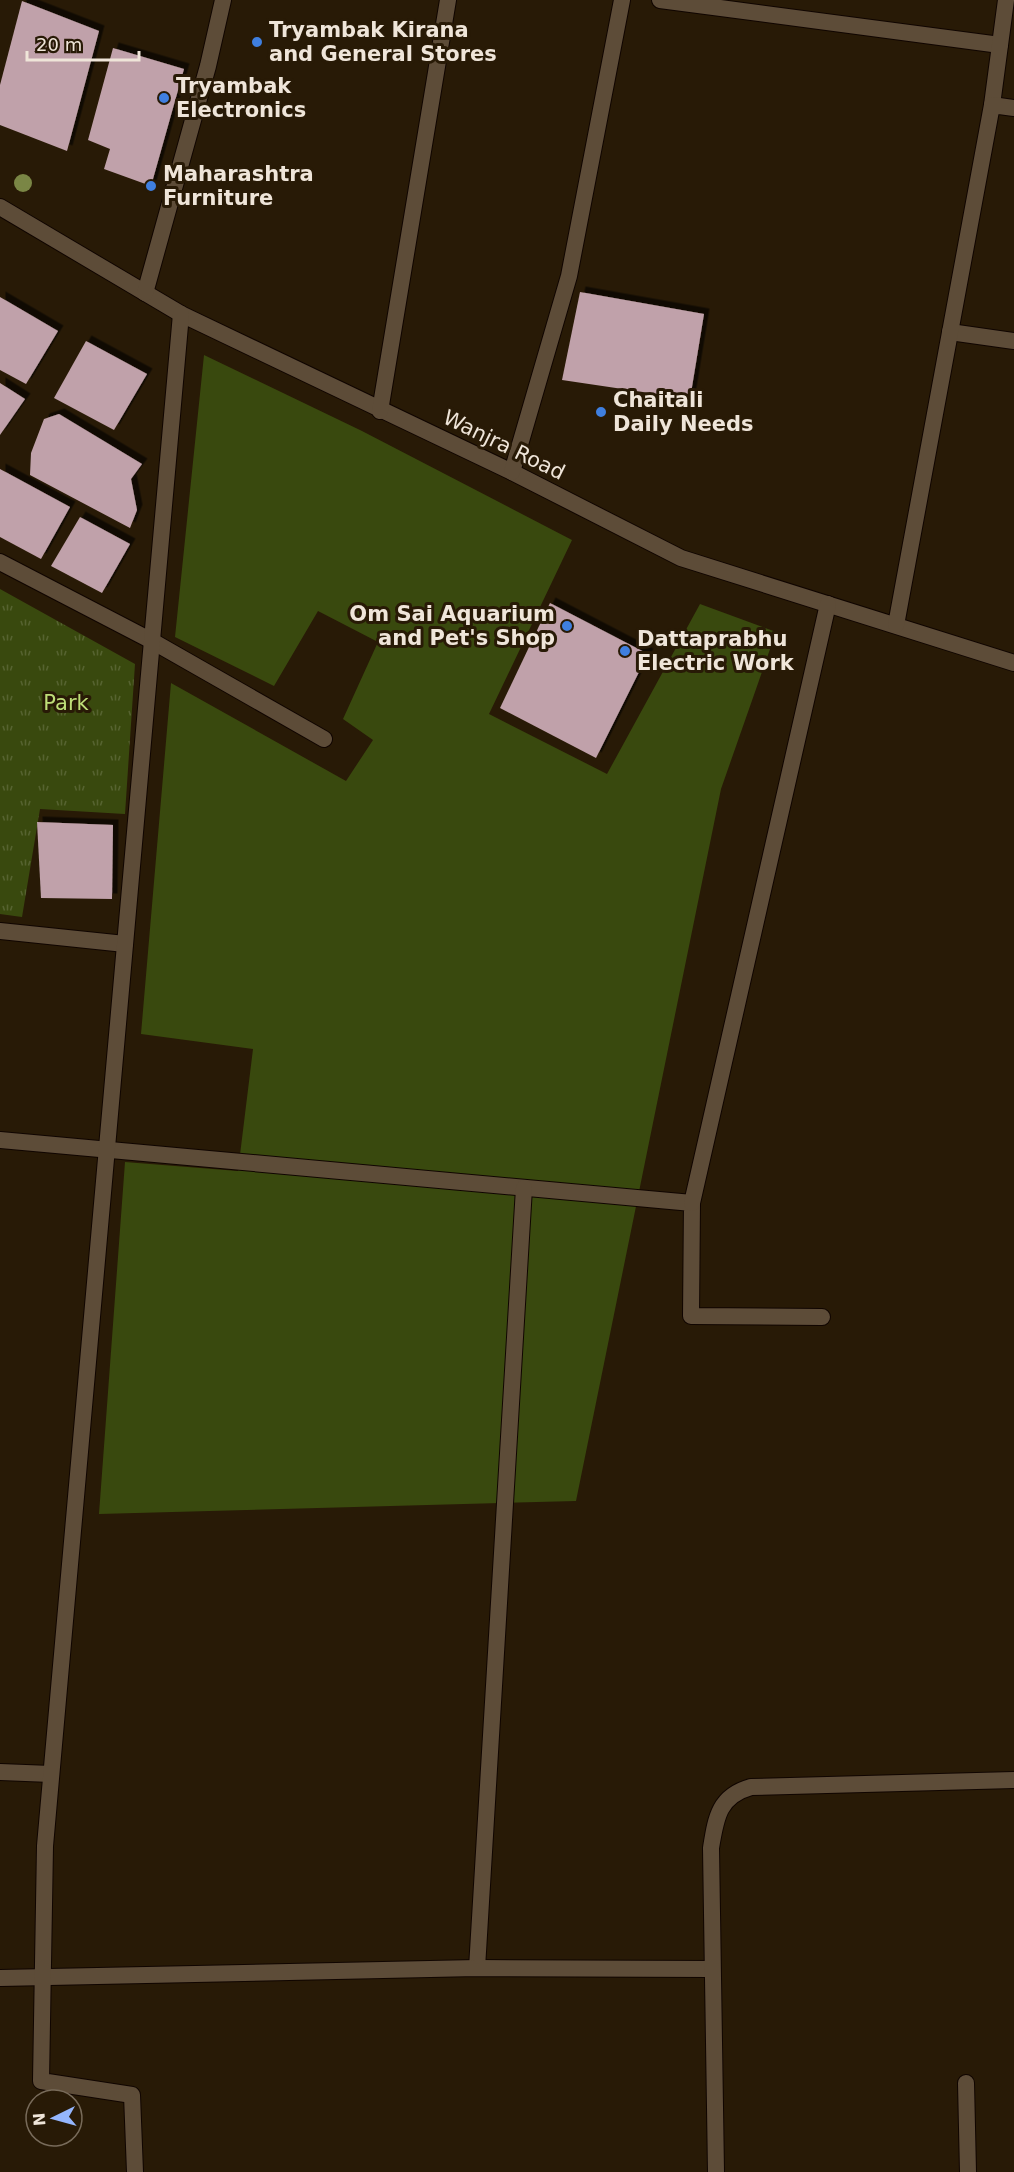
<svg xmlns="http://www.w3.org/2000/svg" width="1014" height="2172" viewBox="0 0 1014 2172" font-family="'DejaVu Sans',sans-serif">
	<defs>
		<pattern id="park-tufts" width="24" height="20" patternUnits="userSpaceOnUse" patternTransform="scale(1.5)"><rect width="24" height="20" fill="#39490e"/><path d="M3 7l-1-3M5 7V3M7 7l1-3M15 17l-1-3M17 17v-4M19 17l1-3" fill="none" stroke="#566330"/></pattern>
		<filter id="shadow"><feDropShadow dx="5.5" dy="-5.5" stdDeviation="0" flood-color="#0009"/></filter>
	</defs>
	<rect width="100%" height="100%" fill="#281a06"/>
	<polygon fill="#39490e" points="204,355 362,431 572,540 489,714 607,774 700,604 776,632 721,789 576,1501 99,1514 125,1162 238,1171 253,1049 141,1034 171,683 346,781 373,740 343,719 378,642 318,611 274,686 175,637"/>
	<polygon fill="url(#park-tufts)" points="0,589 135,664 125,814 40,809 22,917 0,914"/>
	<g fill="#c0a1aa" filter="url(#shadow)">
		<polygon points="22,1 99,31 67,151 0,125 0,85"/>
		<polygon points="113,48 184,69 151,186 104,169 110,149 88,140"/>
		<polygon points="580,292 704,314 690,399 562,380"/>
		<polygon points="0,297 58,331 26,384 0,370"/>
		<polygon points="86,341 147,374 114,430 54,398"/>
		<polygon points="0,383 25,399 0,435"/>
		<polygon points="59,414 142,464 131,479 137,510 130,528 30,475 31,453 44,419"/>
		<polygon points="0,469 70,507 41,559 0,537"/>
		<polygon points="80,517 130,544 102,593 51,566"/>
		<polygon points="550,603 648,654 596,758 500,708"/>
		<polygon points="37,822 113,825 112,899 41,898"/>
	</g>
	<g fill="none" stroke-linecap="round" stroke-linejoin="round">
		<g stroke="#100500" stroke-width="18">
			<g id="minor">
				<polyline points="660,0 1000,45"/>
				<polyline points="992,105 1006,0"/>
				<polyline points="0,207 181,314 512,472 681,558 1014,663"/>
				<polyline points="145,293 208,66 223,0"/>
				<polyline points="950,332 1014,341"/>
				<polyline points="380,411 448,0"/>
				<polyline points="512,472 569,276 622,0"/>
				<polyline points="0,562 152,641 324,739"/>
				<polyline points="896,625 992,105 1014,108"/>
				<polyline points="0,931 125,944"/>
				<polyline points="0,1140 692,1203 691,1316 822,1317"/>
				<polyline points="692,1203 828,604"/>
				<polyline points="0,1772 51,1774"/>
				<polyline points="477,1968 524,1188"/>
				<polyline points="0,1978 477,1968 712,1969"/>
				<polyline points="966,2083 968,2172"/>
				<polyline points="135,2172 132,2095 41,2081 45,1846 181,314"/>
				<path d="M716,2172l-5,-324c5,-31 8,-52 40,-61l263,-7"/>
			</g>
		</g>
		<use href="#minor" stroke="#5d4c38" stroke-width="16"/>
	</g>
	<circle fill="#7a8645" cx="23" cy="183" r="9"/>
	<g fill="#3f7fe0" stroke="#281a06" stroke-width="2">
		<circle cx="257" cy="42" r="6"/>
		<circle cx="164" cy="98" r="6"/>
		<circle cx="151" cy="186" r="6"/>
		<circle cx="601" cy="412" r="6"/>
		<circle cx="567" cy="626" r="6"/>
		<circle cx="625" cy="651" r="6"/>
	</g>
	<g text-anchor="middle" stroke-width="6" stroke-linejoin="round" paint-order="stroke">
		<g font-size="21" font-weight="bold" fill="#efe5d9" stroke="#281a06" text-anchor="start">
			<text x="269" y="37">Tryambak Kirana<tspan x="269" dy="24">and General Stores</tspan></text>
			<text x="176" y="93">Tryambak<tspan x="176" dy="24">Electronics</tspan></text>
			<text x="163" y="181">Maharashtra<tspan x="163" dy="24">Furniture</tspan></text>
			<text x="613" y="407">Chaitali<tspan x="613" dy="24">Daily Needs</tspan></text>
			<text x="555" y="621" text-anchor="end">Om Sai Aquarium<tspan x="555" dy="24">and Pet's Shop</tspan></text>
			<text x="637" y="646">Dattaprabhu<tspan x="637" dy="24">Electric Work</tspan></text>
		</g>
		<g font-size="21" fill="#efe5d9" stroke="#281a06">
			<text transform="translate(504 445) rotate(26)" y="7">Wanjra Road</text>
		</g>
		<g font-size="21" fill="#bede78" stroke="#281a06">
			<text x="66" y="710">Park</text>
		</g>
	</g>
	<g transform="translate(54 2118) rotate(265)"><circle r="28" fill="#281a06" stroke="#786b5a" stroke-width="1.5"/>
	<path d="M0-4.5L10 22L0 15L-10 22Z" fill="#95b6fd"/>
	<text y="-9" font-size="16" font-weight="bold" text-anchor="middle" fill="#efe5d9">N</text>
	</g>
	<path d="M27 51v9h112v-9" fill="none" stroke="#efe5d9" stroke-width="3"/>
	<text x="36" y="51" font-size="18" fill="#efe5d9" stroke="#281a06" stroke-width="4.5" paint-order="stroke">20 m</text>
</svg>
